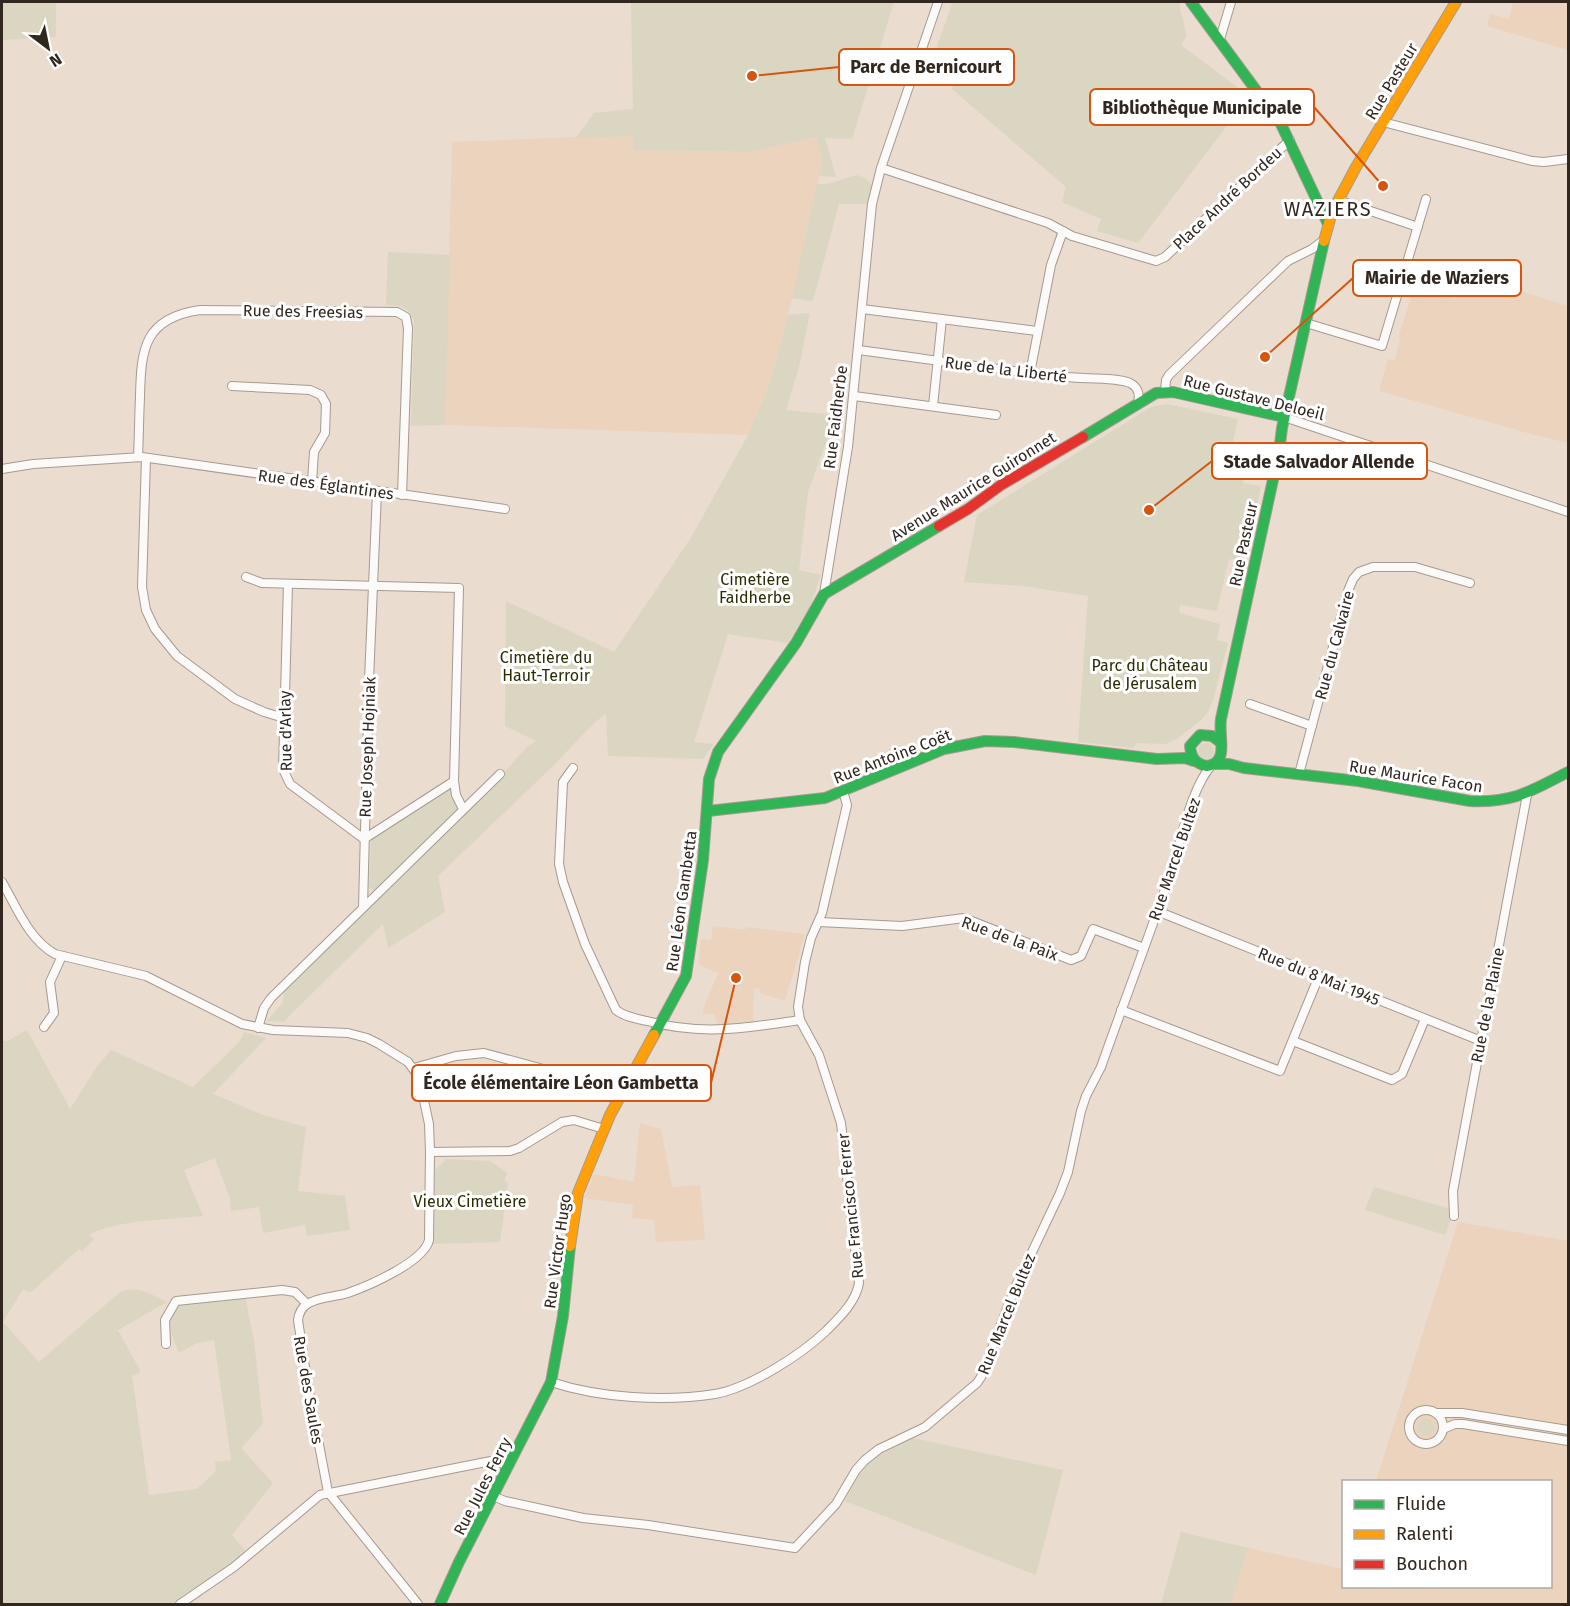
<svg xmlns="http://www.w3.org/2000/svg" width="1570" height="1606" viewBox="0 0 1570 1606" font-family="'Fira Sans',sans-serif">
	<rect width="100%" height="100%" fill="#eadcce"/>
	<g fill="#ecd3bd">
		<polygon points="1513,2 1568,2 1568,50 1487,26 1490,14 1509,19"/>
		<polygon points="633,135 634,150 751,152 817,137 823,159 791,303 770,383 748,435 445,425 452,142"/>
		<polygon points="1463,273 1568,306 1568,443 1535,435 1379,391 1388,359 1394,360 1396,356 1400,339 1398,338 1415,286 1455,299"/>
		<polygon points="713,926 745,930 746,927 805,934 785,1001 760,993 761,989 754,988 753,1024 719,1027 714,1014 703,1014 703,1009 718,973 698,964 701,939 711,940"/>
		<polygon points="640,1123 661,1129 672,1187 700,1185 705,1240 656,1242 654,1220 632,1218 633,1205 584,1198 594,1174 634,1182"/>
		<polygon points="1458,1222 1568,1241 1568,1604 1231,1604 1248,1548 1343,1569 1344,1586 1550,1586 1550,1482 1376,1481"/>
	</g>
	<g fill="#dbd6c1">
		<polygon points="2,2 56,2 56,37 2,40"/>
		<polygon points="631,2 894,2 852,139 825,138 836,177 819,176 823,159 816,137 751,152 633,150 633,136 576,138 594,113 633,109"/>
		<polygon points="953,2 1179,2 1181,4 1179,6 1187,35 1181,45 1241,90 1238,94 1226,127 1138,243 1097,231 1101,219 1062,202 1066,187 952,89 956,79 929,68"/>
		<polygon points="857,175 865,178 872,185 867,204 839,204 813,301 792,298 817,184 827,184"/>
		<path d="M388,252l62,3 -5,170 -34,1 3,-105c-5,-15 -13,-15 -28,-16z"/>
		<polygon points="810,313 799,367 786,410 836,415 808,492 799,570 821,575 810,607 788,643 728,634 694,742 714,744 703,759 608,756 606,714 594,723 554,765 438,876 445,912 388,948 383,924 283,1022 267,1021 283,1002 284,991 480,799 528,746 536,741 505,726 506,601 614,652 692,536 748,435 770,383 788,315"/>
		<polygon points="1167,404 1238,419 1231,451 1249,455 1243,483 1261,486 1244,562 1229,559 1217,611 1180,605 1179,613 1220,624 1217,640 1228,643 1213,700 1208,712 1200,721 1178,738 1166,744 1137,743 1133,748 1078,742 1088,596 1022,586 964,582 977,515 1151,407"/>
		<circle cx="1206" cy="751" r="8"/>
		<polygon points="451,787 459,808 375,891 369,888 371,839"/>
		<path d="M27,1030l43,79 28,-44 13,-15 82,37 46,-45 5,-10 22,6 -53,56 50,21 43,12 -8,64 47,5 5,34 -43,6 -2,-11 -42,8 -4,-26 -28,4 -1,-12 -15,-41 -31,12 19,46c-30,3 -89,4 -114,19l5,4 -12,13 -3,-3 -49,44 -7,-4 -20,33 36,40 81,-70c19,-7 30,2 47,10l-49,28 22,40v3l-8,3 17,119 48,-6 19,-18 -1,-9 16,-2 -17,-120 -17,3 -18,10c-9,-24 -15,-27 0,-49l66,-8 9,44 9,84 -22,24 32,35 -41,52 13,15 -7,10 -65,44h-171v-563h5z"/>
		<polygon points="446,1159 490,1161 507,1173 504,1181 508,1183 500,1242 433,1244 435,1170"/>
		<polygon points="1374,1187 1451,1209 1452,1216 1445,1235 1365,1210"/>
		<circle cx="1426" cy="1427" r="8"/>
		<polygon points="913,1438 1063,1470 1036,1575 845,1501 861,1471 874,1458"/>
		<polygon points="1181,1532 1248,1548 1231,1604 1161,1604"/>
	</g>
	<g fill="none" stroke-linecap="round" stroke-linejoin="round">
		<g stroke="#a59b90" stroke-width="10">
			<g id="street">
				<polyline points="1220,39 1231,2"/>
				<polyline points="1383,122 1532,161 1544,162 1568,159"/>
				<polyline points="881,168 1048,223 1072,236 1156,261 1165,257 1290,140"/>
				<polyline points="1338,200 1418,227"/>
				<polyline points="862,309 1037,331"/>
				<polyline points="1306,323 1382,346 1426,199"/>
				<path d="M858,350c70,9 139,20 209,27 16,2 50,0 63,6 8,4 10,12 8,19"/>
				<polyline points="1030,373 1051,265 1063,231"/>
				<polyline points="232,386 310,390 321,395 326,404 325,433 314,452 312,482"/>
				<polyline points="1165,392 1166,380 1169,375 1288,261 1312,249 1324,240"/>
				<polyline points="854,396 996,415"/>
				<polyline points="933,406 942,319"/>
				<polyline points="1284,417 1568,512"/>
				<path d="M138,457c1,-20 1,-40 2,-60 1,-48 4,-79 60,-87l197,2 9,5 2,11 -6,167"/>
				<polyline points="146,458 142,587 146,610 155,629 177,656 235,699 264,712 284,718"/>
				<polyline points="2,469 33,464 142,457 505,509"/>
				<polyline points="246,577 262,583 459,588 454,781 456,795 463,809"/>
				<polyline points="288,584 283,769 290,784 364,839 454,781"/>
				<polyline points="824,594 848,447 872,204 881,168 938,2"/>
				<polyline points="1250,704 1312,726"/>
				<path d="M573,768l-10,14 -4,82 4,18 22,62 31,66c9,7 21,9 31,11 56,15 98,7 153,-1"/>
				<polyline points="1299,774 1348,591 1353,579 1359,572 1373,567 1415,567 1470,583"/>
				<path d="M2,882c14,24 27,58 53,72l91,22 96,48 31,6 75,3 19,5 12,6 29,18 11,15 10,47 1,28 80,-1 9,-3 43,-26 12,-2 30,9"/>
				<polyline points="363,907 369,680 377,492"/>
				<polyline points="1157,911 1481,1041"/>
				<polyline points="819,922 902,926 964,918 1071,960 1081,956 1093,929 1144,948"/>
				<polyline points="1121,1010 1280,1071 1319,976"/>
				<polyline points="44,1027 54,1013 50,982 62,956"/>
				<polyline points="258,1028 264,1008 271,998 500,774"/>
				<polyline points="1293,1041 1392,1080 1402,1074 1425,1019"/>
				<polyline points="414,1068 456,1056 484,1053 584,1080"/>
				<polyline points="1454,1216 1453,1191 1527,795"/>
				<polyline points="166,1344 165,1320 176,1301 282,1290 295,1292 307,1304"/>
				<path d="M551,1382c48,16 114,20 164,12 34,-6 86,-39 111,-63 13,-13 30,-29 33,-48l-18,-160 -22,-68 -19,-35 -2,-13 7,-45 6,-24 11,-25 25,-108 -4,-14"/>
				<circle cx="1426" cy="1427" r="17"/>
				<polyline points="1436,1413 1462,1413 1568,1430"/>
				<polyline points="1443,1429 1455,1424 1463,1424 1568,1441"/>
				<path d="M493,1496l12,5 78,17 65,7 147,23 41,-44 20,-34 9,-10 14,-11 46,-22 52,-44 4,-6 34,-89 45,-95 8,-21 13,-61 5,-15 15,-29c23,-65 48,-130 70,-195 10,-30 20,-85 41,-107"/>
				<polyline points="180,1604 234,1567 320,1495 491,1461 509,1465"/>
				<path d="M418,1604l-90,-112 -20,-105 -10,-67c1,-7 3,-12 9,-16 11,-7 28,-7 41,-11 20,-7 76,-31 81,-53l1,-88"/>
			</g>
		</g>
		<g stroke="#a59b90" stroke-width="12">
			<g id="fast">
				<polyline points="1191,2 1281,124 1328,224"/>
				<polyline points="1083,437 1156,393 1173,392 1284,417"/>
				<path d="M1220,742l-8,-6 -12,-1 -10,11c1,11 5,18 17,20 23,-3 11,-30 14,-47l58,-267 3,-24 42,-187"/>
				<path d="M1215,764h14l15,4 114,13 112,20c44,2 61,-10 98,-29"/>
				<polyline points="708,811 825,798 944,749 985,741 1014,742 1157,759 1185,758 1194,761"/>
				<polyline points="654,1035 686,976 703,860 709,779 718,752 796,643 824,594 939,526"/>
				<polyline points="440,1604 459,1562 551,1382 563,1316 570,1246"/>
			</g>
		</g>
		<g stroke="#a59b90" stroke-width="12">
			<g id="slow">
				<polyline points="1324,241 1332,212 1356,167 1456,2"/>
				<polyline points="570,1246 578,1193 610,1115 654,1035"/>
			</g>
		</g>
		<g stroke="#a59b90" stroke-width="12">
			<polyline id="jam" points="939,526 968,509 1001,485 1083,437"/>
		</g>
		<use href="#street" stroke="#fcfaf8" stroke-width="8"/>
		<use href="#fast" stroke="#30b455" stroke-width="10"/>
		<use href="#slow" stroke="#ff9f0a" stroke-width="10"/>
		<use href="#jam" stroke="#e5322d" stroke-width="10"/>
	</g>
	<g text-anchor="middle" stroke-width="6" stroke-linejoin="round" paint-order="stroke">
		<g font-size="16" fill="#32271e" stroke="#fff">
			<text transform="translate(1391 81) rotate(-59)" y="6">Rue Pasteur</text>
			<text transform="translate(1227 198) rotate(-43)" y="6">Place André Bordeu</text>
			<text transform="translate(303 311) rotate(1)" y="6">Rue des Freesias</text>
			<text transform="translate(1006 369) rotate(7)" y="6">Rue de la Liberté</text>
			<text transform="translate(1254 397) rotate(14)" y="6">Rue Gustave Deloeil</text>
			<text transform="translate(835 417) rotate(-83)" y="6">Rue Faidherbe</text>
			<text transform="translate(326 484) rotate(8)" y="6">Rue des Églantines</text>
			<text transform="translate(973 486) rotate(-32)" y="6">Avenue Maurice Guironnet</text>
			<text transform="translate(1243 544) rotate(-78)" y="6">Rue Pasteur</text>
			<text transform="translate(1334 645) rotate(-75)" y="6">Rue du Calvaire</text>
			<text transform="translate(285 731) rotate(-91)" y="6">Rue d'Arlay</text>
			<text transform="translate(367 747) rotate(-88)" y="6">Rue Joseph Hojniak</text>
			<text transform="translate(892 756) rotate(-21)" y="6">Rue Antoine Coët</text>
			<text transform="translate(1416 776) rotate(9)" y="6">Rue Maurice Facon</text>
			<text transform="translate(1174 859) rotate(-71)" y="6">Rue Marcel Bultez</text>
			<text transform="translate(681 901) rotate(-82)" y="6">Rue Léon Gambetta</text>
			<text transform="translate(1010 938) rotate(20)" y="6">Rue de la Paix</text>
			<text transform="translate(1319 976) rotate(22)" y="6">Rue du 8 Mai 1945</text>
			<text transform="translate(1487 1005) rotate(-79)" y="6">Rue de la Plaine</text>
			<text transform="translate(850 1206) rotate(-96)" y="6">Rue Francisco Ferrer</text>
			<text transform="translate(557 1251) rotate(-82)" y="6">Rue Victor Hugo</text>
			<text transform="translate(1006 1314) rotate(-68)" y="6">Rue Marcel Bultez</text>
			<text transform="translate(309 1390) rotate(80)" y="6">Rue des Saules</text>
			<text transform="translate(482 1486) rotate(-63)" y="6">Rue Jules Ferry</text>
		</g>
		<g font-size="16" fill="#2a2d02" stroke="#fff">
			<text x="755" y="585">Cimetière<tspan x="755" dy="18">Faidherbe</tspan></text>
			<text x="546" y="663">Cimetière du<tspan x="546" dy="18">Haut-Terroir</tspan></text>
			<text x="1150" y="671">Parc du Château<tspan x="1150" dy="18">de Jérusalem</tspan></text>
			<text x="470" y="1207">Vieux Cimetière</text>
		</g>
		<g font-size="20" letter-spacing="1.5" fill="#32271e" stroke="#fff">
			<text x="1328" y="216">WAZIERS</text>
		</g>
	</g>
	<path fill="none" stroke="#d6540e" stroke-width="2" d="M752 76L839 67M1383 186L1314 107M1265 357L1353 278M1149 510L1212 461M736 978L711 1083"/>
	<g fill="#d6540e" stroke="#fff" stroke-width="2">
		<circle cx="752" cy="76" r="6"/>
		<circle cx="1383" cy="186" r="6"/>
		<circle cx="1265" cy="357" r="6"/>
		<circle cx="1149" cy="510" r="6"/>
		<circle cx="736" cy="978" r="6"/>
	</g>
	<g fill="#fff" stroke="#d6540e" stroke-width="2">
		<rect x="839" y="49" width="175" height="36" rx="6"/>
		<rect x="1090" y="89" width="224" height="36" rx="6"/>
		<rect x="1353" y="260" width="168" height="36" rx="6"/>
		<rect x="1212" y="443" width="215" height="36" rx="6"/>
		<rect x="412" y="1065" width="299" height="36" rx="6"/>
	</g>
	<g font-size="18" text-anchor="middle" font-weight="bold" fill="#32271e">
		<text x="926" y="73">Parc de Bernicourt</text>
		<text x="1202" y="114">Bibliothèque Municipale</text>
		<text x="1437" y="284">Mairie de Waziers</text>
		<text x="1319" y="468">Stade Salvador Allende</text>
		<text x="561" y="1089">École élémentaire Léon Gambetta</text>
	</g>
	<rect width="1570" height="1606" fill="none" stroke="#32271e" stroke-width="6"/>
	<rect x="1342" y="1480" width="210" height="108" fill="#ffffff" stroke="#ada9a5" stroke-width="1.5"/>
	<rect x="1354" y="1500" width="30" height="9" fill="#30b455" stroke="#ada9a5" stroke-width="1.5"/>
	<text x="1396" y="1510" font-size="18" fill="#32271e">Fluide</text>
	<rect x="1354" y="1530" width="30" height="9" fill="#ff9f0a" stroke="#ada9a5" stroke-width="1.5"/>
	<text x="1396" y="1540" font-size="18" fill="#32271e">Ralenti</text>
	<rect x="1354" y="1560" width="30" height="9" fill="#e5322d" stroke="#ada9a5" stroke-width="1.5"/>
	<text x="1396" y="1570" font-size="18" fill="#32271e">Bouchon</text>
	<g transform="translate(48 48) rotate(148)" stroke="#ffffff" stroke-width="4.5" paint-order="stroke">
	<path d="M0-4.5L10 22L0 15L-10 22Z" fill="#32271e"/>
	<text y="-9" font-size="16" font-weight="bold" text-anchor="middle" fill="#32271e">N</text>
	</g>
</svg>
